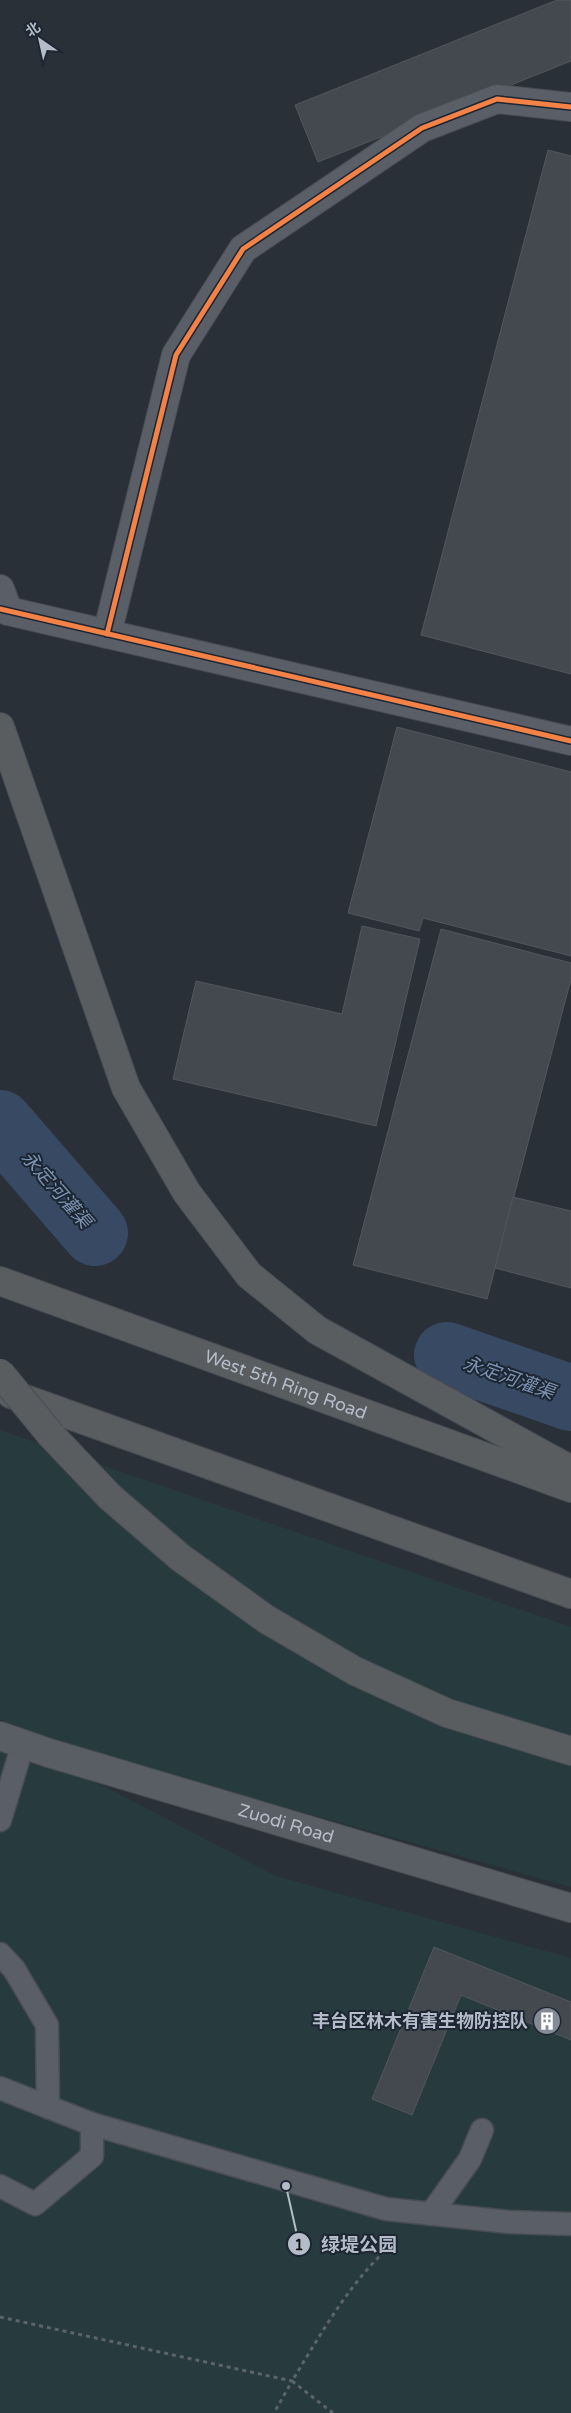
<svg xmlns="http://www.w3.org/2000/svg" width="571" height="2413" viewBox="0 0 571 2413" font-family="'Varela Round','Noto Sans SC',sans-serif">
	<rect width="100%" height="100%" fill="#2a3038"/>
	<g fill="#273a3e">
		<polygon points="0,1430 571,1627 571,1887 82,1751 0,1720"/>
		<polygon points="0,1738 23,1744 276,1876 571,1958 571,2413 0,2413"/>
	</g>
	<g fill="none" stroke-linecap="round" stroke-linejoin="round">
		<g stroke="#384963" stroke-width="66">
			<polyline points="0,1123 95,1233"/>
			<polyline points="447,1355 571,1398"/>
		</g>
	</g>
	<g fill="#444950" stroke="#52575f">
		<polygon points="557,0 571,0 571,61 318,162 295,105"/>
		<polygon points="548,150 571,156 571,674 421,635"/>
		<polygon points="397,727 571,772 571,956 423,918 419,931 348,913"/>
		<polygon points="362,926 420,939 376,1126 173,1079 196,981 342,1014"/>
		<polygon points="441,929 571,963 571,979 487,1299 353,1265"/>
		<polygon points="513,1197 571,1211 571,1288 495,1268"/>
		<polygon points="434,1947 571,2002 571,2040 461,1995 412,2115 372,2099"/>
	</g>
	<g fill="none" stroke-linecap="round" stroke-linejoin="round">
		<g stroke="#484c53" stroke-width="25">
			<g id="service">
				<polyline points="0,1820 23,1744"/>
				<polyline points="0,1954 14,1969 47,2025 48,2107 92,2124 92,2156 35,2204 0,2186"/>
				<polyline points="0,2088 48,2107"/>
				<polyline points="92,2124 386,2209 509,2222 571,2224"/>
				<polyline points="431,2214 470,2159 482,2130"/>
			</g>
		</g>
		<g stroke="#484c53" stroke-width="30">
			<g id="minor">
				<polyline points="8,611 571,741"/>
				<polyline points="107,634 176,355 243,249 422,128 497,99 571,107"/>
			</g>
		</g>
		<g stroke="#484c53" stroke-width="30">
			<polyline id="tertiary" points="0,589 8,611"/>
		</g>
		<g stroke="#484c53" stroke-width="30">
			<g id="secondary">
				<path id="s1" d="M0,1736l49,17 522,155"/>
			</g>
		</g>
		<g stroke="#474c53" stroke-width="30">
			<g id="motorway">
				<polyline points="0,727 126,1088 187,1193 249,1275 317,1330 571,1470"/>
				<path id="s2" d="M0,1281l571,207"/>
				<polyline points="11,1394 571,1594"/>
				<polyline points="51,1435 110,1497 181,1558 266,1619 355,1671 447,1713 571,1751"/>
			</g>
		</g>
		<g stroke="#5d636a" stroke-width="3" stroke-dasharray="4 4" stroke-linecap="butt">
			<polyline points="0,2317 292,2381 274,2413"/>
			<path d="M333,2413l-41,-32c30,-49 60,-103 104,-140"/>
		</g>
		<use href="#service" stroke="#5a5e66" stroke-width="22"/>
		<use href="#minor" stroke="#5a5e66" stroke-width="28"/>
		<use href="#tertiary" stroke="#5a5e66" stroke-width="28"/>
		<use href="#secondary" stroke="#595d64" stroke-width="28"/>
		<use href="#motorway" stroke="#5a5d60" stroke-width="28"/>
		<g stroke="#474c53" stroke-width="30" stroke-linecap="butt">
			<polyline id="motorway-bridge" points="0,1373 51,1435"/>
		</g>
		<use href="#motorway-bridge" stroke="#5a5d60" stroke-width="28"/>
		<g stroke="#1d2633" stroke-width="8">
			<g id="cycleway">
				<polyline points="0,609 571,741"/>
				<polyline points="107,634 176,355 243,249 422,128 497,99 571,107"/>
			</g>
		</g>
		<use href="#cycleway" stroke="#f48246" stroke-width="5"/>
	</g>
	<defs>
		<g id="building-disc" transform="scale(1.4375)"><circle r="9.5" fill="#848b96" stroke="#1d2633"/><path d="M-4-6H4V6H1V3H-1V6H-4ZM-2.5-4.3h1.7v1.8h-1.7ZM.8-4.3h1.7v1.8H.8ZM-2.5-1h1.7V.8h-1.7ZM.8-1h1.7V.8H.8Z" fill="#fff"/></g>
	</defs>
	<g fill-rule="evenodd">
		<use href="#building-disc" x="547" y="2021"/>
	</g>
	<g text-anchor="middle" stroke-width="4" stroke-linejoin="round" paint-order="stroke">
		<g font-size="18" fill="#b4bcc9" stroke="#1d2633">
			<text dy="6" stroke="none"><textPath href="#s2" startOffset="304">West 5th Ring Road</textPath></text>
			<text dy="6" stroke="none"><textPath href="#s1" startOffset="299">Zuodi Road</textPath></text>
		</g>
		<g font-size="18" font-weight="bold" fill="#b4bcc9" stroke="#1d2633" text-anchor="end">
			<text x="528" y="2027">丰台区林木有害生物防控队</text>
		</g>
		<g font-size="19" font-style="italic" fill="#7c92b1" stroke="#1d2633">
			<text transform="translate(57 1189) rotate(49)" y="7">永定河灌渠</text>
			<text transform="translate(509 1377) rotate(19)" y="7">永定河灌渠</text>
		</g>
	</g>
	<path fill="none" stroke="#b4bcc9" stroke-width="2" d="M286 2186L299 2244"/>
	<g fill="#b4bcc9" stroke="#1d2633" stroke-width="2">
		<circle cx="286" cy="2186" r="5"/>
		<circle cx="299" cy="2244" r="12"/>
	</g>
	<g font-size="15" text-anchor="middle" font-weight="bold" fill="#111">
		<text x="299" y="2250">1</text>
	</g>
	<g font-size="19" text-anchor="middle" font-weight="bold" fill="#b4bcc9" stroke="#1d2633" stroke-width="4" stroke-linejoin="round" paint-order="stroke">
		<text x="359" y="2251">绿堤公园</text>
	</g>
	<g transform="translate(40 40) rotate(326)" stroke="#1d2633" stroke-width="4" paint-order="stroke">
	<path d="M0-4L9 19L0 12L-9 19Z" fill="#b4bcc9"/>
	<text y="-8" font-size="14" font-weight="bold" text-anchor="middle" fill="#b4bcc9">北</text>
	</g>
</svg>
